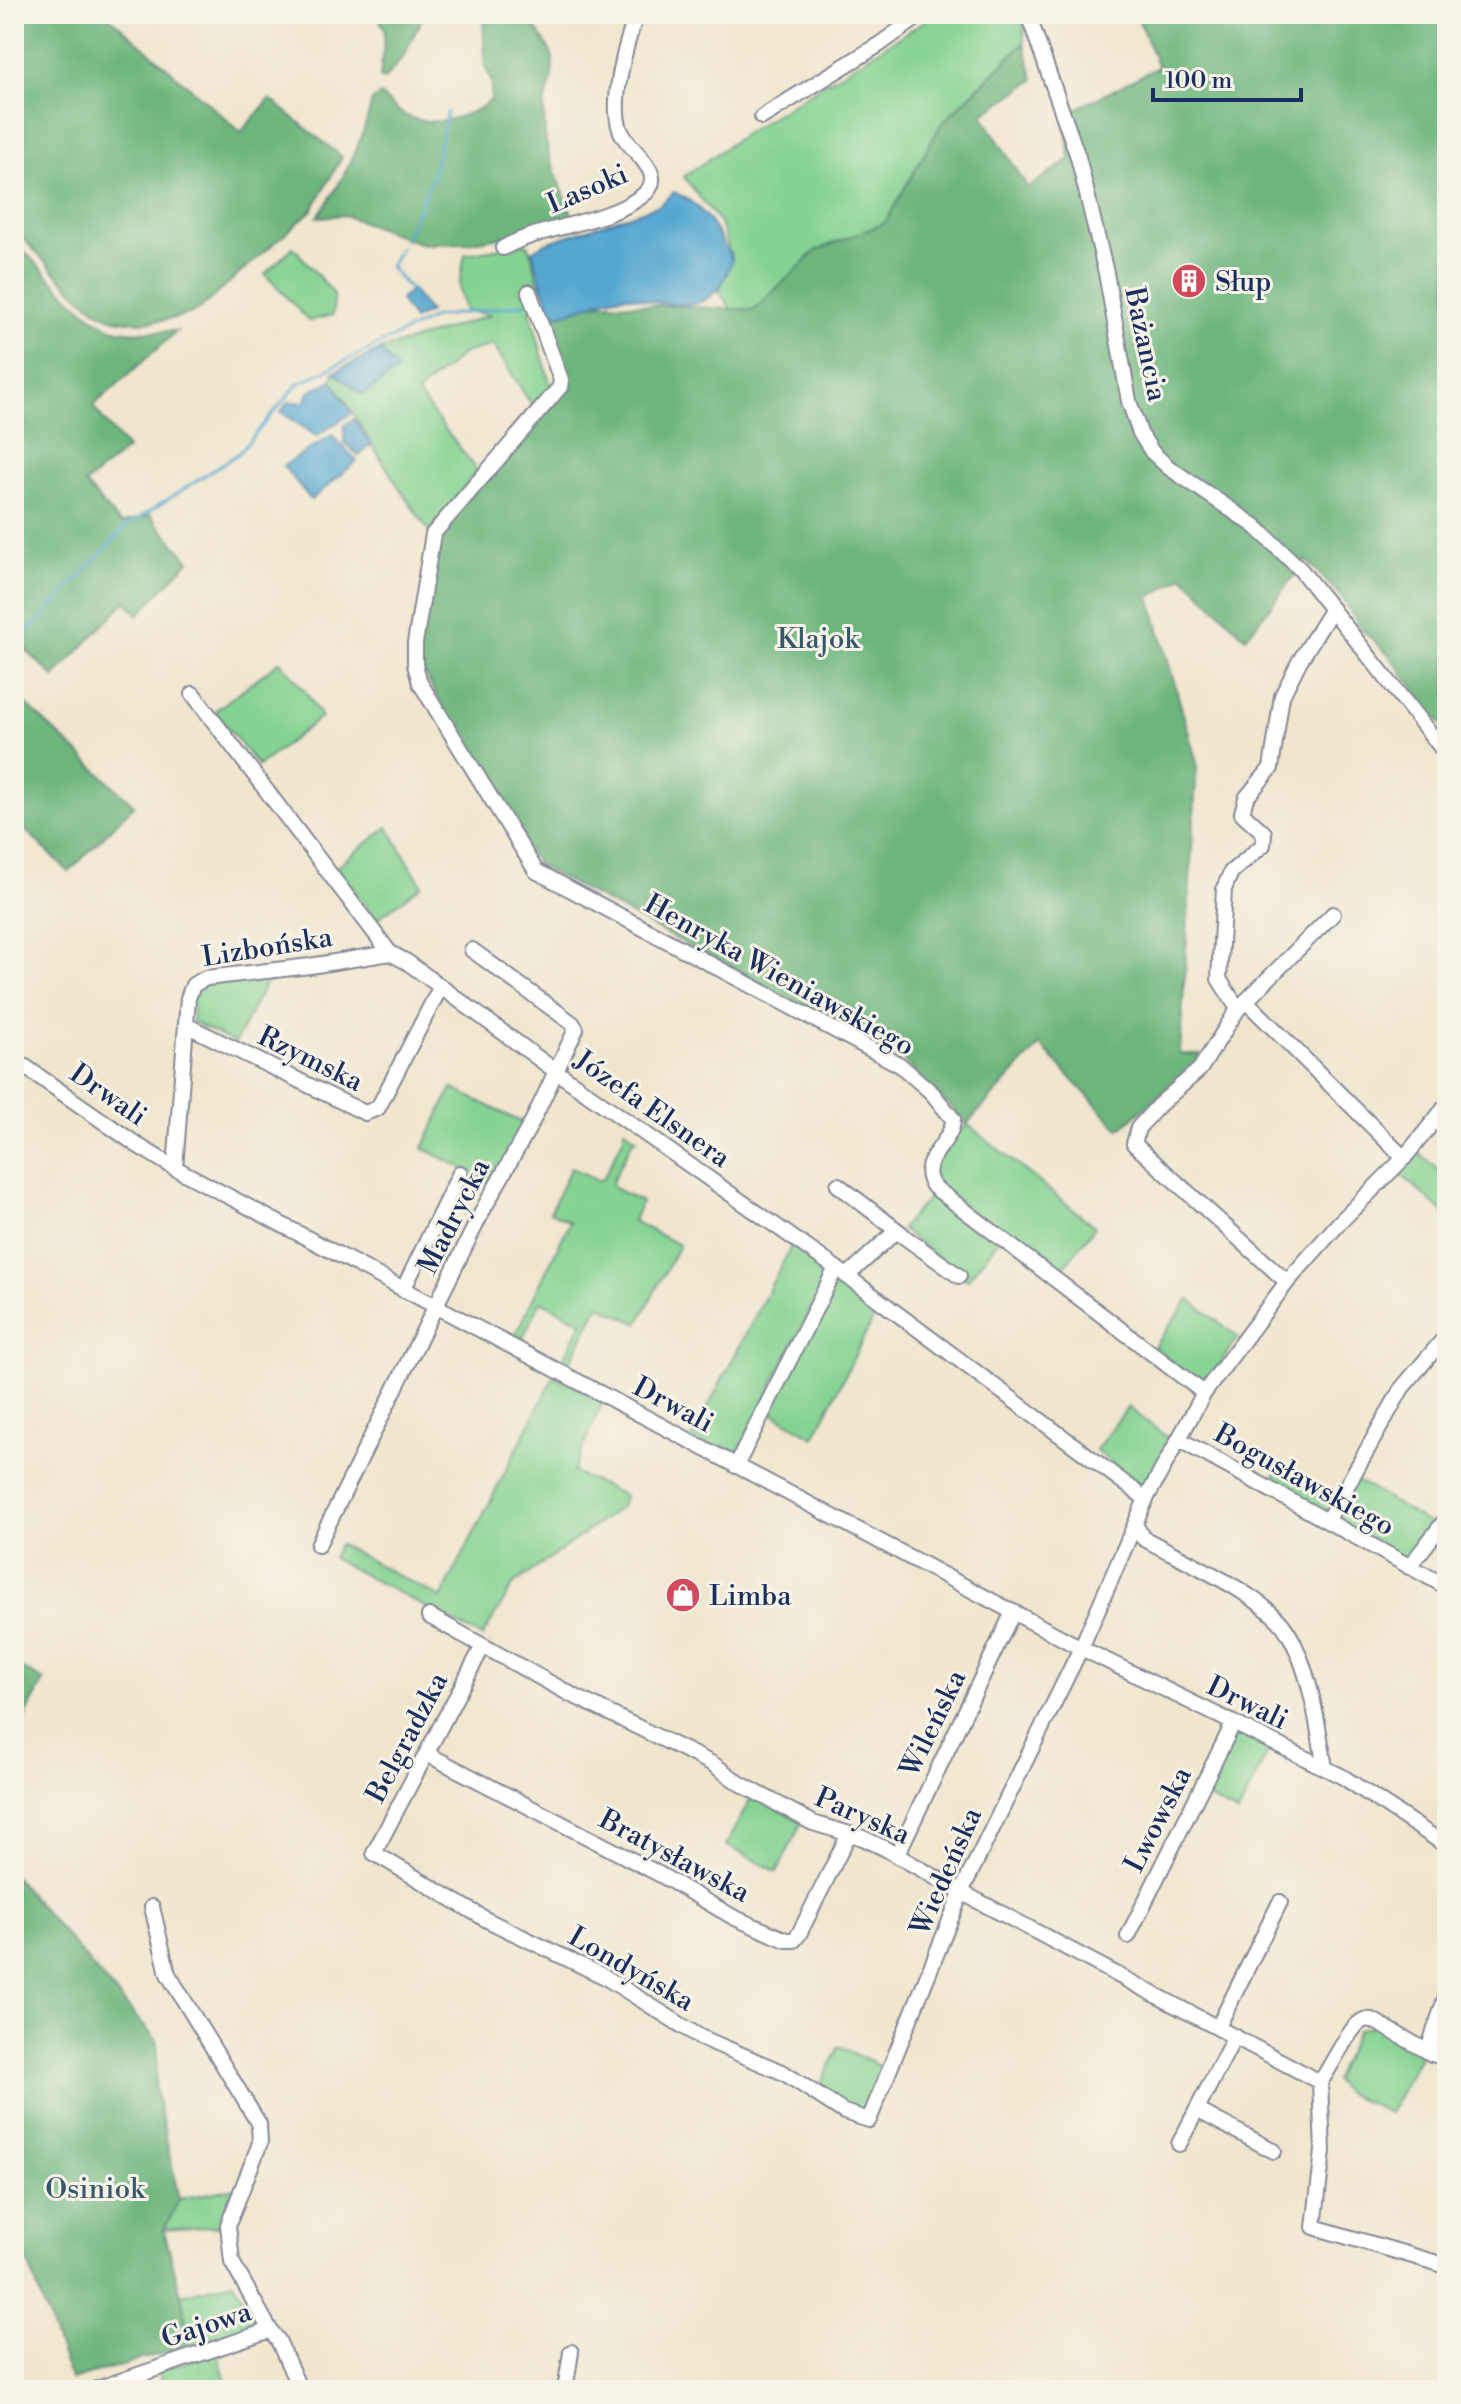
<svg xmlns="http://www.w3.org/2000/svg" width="1461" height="2404" viewBox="0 0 1461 2404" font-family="'Libre Bodoni',serif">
	<rect width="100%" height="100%" fill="#f7f3e8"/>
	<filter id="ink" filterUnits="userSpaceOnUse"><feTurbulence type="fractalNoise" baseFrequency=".0125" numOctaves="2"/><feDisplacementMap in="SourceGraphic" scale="16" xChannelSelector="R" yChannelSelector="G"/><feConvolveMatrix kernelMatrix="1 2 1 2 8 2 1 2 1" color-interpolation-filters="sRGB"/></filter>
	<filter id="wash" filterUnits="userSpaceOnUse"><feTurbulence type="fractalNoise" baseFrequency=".006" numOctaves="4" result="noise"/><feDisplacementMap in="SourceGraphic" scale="32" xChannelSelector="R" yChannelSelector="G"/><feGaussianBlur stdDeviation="1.8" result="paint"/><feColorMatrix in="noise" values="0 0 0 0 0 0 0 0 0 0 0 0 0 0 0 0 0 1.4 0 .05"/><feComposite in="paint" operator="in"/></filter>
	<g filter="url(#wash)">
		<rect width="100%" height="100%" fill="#f0e6cd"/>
		<g fill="#85d392" stroke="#508178" stroke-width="2">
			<polygon points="936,14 1024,14 1024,43 942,123 885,223 817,250 754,311 731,309 719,291 732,259 720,223 684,177 744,134"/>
			<path d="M525,244l4,2 13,50 -12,15 21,76 -16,23 -42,-65 -29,8 -47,40 60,77 -47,62c-36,-48 -65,-101 -98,-152l2,-8 29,23 34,-25 -17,-20 111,-35 -26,-4 -6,-25 6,-32z"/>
			<polygon points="293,247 334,294 333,315 309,321 265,274"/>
			<polygon points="280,661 306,692 321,717 258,766 215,711"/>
			<polygon points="388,827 422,885 377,919 336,867"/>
			<polygon points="272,975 273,981 266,982 235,1043 192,1022 193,994 200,985"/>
			<polygon points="452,1088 523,1123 494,1184 423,1148"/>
			<polygon points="967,1124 1095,1227 1055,1278 937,1184 930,1167"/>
			<polygon points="624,1129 637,1139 633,1140 612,1182 614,1188 641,1202 633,1221 679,1245 638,1324 599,1305 566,1371 560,1366 582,1322 541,1301 522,1339 516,1337 511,1344 570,1222 550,1212 571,1167 598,1181 604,1177 624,1137"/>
			<polygon points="1415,1150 1447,1177 1447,1216 1397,1171"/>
			<polygon points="933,1192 998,1241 967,1280 901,1229"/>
			<polygon points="793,1243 830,1271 734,1460 692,1438"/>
			<polygon points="839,1276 880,1305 814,1437 769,1411"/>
			<polygon points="1189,1299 1238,1337 1203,1388 1154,1347"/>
			<polygon points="554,1376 603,1401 573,1472 624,1495 621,1507 514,1584 482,1637 332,1558 339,1544 441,1598"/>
			<polygon points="1128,1407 1173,1442 1147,1492 1096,1450"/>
			<polygon points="1280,1465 1336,1498 1326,1516 1269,1485"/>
			<polygon points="1357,1481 1430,1524 1404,1560 1333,1520"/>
			<polygon points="1238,1732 1270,1747 1238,1814 1204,1796 1230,1742"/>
			<polygon points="752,1796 802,1822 777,1872 726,1845"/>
			<polygon points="1374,2025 1422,2052 1389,2113 1346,2093 1334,2081 1358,2029"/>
			<polygon points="839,2046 883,2068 865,2112 855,2112 819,2087"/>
			<polygon points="236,2188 222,2226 164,2230 179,2199"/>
			<polygon points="233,2282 259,2323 190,2345 181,2295"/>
			<polygon points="217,2352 229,2390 164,2390 158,2371"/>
		</g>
		<g fill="#6cb57c" stroke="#44726d" stroke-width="2">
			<path d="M14,14h92l135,118 29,-33 72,58 -30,53 -115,101c-24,10 -68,16 -92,4 -24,-11 -70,-65 -91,-86z"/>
			<polygon points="377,14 424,14 403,57 384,80 380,79 385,30"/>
			<path d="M483,14h43l21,31 6,13 -1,21 -8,26 1,31 5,23 23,58 -12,9 -94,17 -45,1 -78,-29 -27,2c27,-36 45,-73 55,-116l8,-6c10,8 20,20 32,23 25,9 60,-2 79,-18l1,-17 -7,-17z"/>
			<polygon points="1136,14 1447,14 1447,732 1389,655 1361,629 1340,595 1306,560 1246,638 1184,576 1150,597 1197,763 1180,1054 1201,1054 1192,1069 1119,1129 1040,1045 967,1124 903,1060 537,865 471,758 417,660 437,534 538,417 573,386 536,305 607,303 754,310 817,250 885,223 942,123 1024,43 1034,80 982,115 1028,188 1070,159 1064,115 1158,67"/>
			<path d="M14,241c23,22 72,80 100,88 19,5 43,2 63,2l-84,75 34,43 -42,35 36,40 29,-9 39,46 -51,54 -12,-14 -72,76 -29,-28 -11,11z"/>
			<polygon points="14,693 134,805 69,872 14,819"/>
			<polygon points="14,1664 44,1681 14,1738"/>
			<polygon points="14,1876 158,2042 155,2088 179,2199 164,2230 181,2295 190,2345 71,2380 14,2224"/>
		</g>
		<g fill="#55a7d0" stroke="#386b97" stroke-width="2">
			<path d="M674,192c33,15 41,37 58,68 -14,42 -32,50 -76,42 -10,-2 -21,-6 -31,-6 -17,0 -48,14 -66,19l-9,-5 -18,-59 11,-7 117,-39z"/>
			<polygon points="412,290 429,312 413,320 400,300"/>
			<polygon points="380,350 397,370 363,395 334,372"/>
			<polygon points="332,380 352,413 316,436 281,412 288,402 305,402 309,392"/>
			<polygon points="354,419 371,445 359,456 344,442 344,425"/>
			<polygon points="332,435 357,461 311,500 283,466"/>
		</g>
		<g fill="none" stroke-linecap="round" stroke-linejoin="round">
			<g stroke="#55a7d0" stroke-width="3">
				<polyline points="405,240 432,178 447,113"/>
				<polyline points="400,248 390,267 411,291"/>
				<polyline points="14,647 127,526 239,453 298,384 435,317 525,304"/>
			</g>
		</g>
	</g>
	<g filter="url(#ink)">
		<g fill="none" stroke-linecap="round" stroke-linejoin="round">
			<g stroke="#868a96" stroke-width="18">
				<g id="minor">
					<polyline points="1028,14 1078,157 1106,273 1129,401 1140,433 1152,452 1168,467 1255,526 1300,569 1447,755"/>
					<polyline points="762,117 880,44 922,14"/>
					<path d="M503,248c40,-23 100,-23 139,-52 30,-23 -16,-46 -22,-67 -10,-28 6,-87 17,-115"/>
					<path d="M529,292l32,88 -1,7 -127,147 -18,109v22l5,18 116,188 364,194 32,28 21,26c0,25 -39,43 -19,68l270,206"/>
					<polyline points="193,694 390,953 407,962 557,1072 836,1268 1146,1499"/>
					<polyline points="1246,1001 1404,1158"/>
					<polyline points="1238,1009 1219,979 1224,889 1231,872 1263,845 1264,833 1242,813 1246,798 1271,768 1282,696 1299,662 1332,609"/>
					<polyline points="186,1025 365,1113 378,1108 440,988"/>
					<polyline points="14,1059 137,1145 175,1168 1081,1648 1325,1768"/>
					<polyline points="175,1168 188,998 193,985 206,978 310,966 390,953"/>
					<polyline points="838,1185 902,1234"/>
					<polyline points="847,1276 893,1234 899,1233 959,1276"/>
					<polyline points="1287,1282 1134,1144 1138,1128 1159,1105 1200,1069 1238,1009 1333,914"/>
					<polyline points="403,1290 460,1173"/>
					<polyline points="1180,1440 1447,1587"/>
					<polyline points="736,1466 836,1268"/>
					<polyline points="1327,1521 1402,1388 1447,1335"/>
					<path d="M1136,1526l7,12c38,21 123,58 144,93 23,37 31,95 38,137l18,9 104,69"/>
					<polyline points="318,1545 484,1208 532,1122 576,1029 572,1023 472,950"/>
					<polyline points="1409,1567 1447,1518"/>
					<polyline points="429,1616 570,1694 713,1764 739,1783 813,1823 863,1838 884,1848 961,1892 1320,2082"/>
					<polyline points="483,1646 374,1853 487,1920 605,1977 700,2037 784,2073 844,2112 869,2120 964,1886 1081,1648 1146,1499 1204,1393 1287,1282 1340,1222 1404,1158 1447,1105"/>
					<polyline points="427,1754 659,1874 733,1917 786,1940 794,1940 799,1934 849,1834"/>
					<polyline points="897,1855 1013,1612"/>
					<polyline points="152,1907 168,1974 259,2124 260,2143 228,2225 232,2262 270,2330"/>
					<polyline points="1128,1936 1233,1724"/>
					<polyline points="1447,1993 1430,2044 1432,2054 1447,2058"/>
					<polyline points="1218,2027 1280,1902"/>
					<polyline points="1320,2082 1323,2151 1314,2227 1447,2266"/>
					<path d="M1320,2082c10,-12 30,-58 44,-62 4,-1 8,0 12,2l56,32"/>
					<polyline points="1197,2110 1274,2151"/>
					<polyline points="1179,2144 1235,2036"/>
					<polyline points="94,2390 270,2330 278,2340 300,2390"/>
					<polyline points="565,2390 571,2352"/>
				</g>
			</g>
			<use href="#minor" stroke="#fff" stroke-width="14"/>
		</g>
	</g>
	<defs>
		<g id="building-disc" transform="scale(1.8)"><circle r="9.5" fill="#d1495b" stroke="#f7f3e8"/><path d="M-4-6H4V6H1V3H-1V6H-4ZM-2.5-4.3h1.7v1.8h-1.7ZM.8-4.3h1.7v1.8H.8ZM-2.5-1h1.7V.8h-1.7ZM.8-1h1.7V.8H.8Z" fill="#fff"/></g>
		<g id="shop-disc" transform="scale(1.8)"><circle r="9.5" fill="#d1495b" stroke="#f7f3e8"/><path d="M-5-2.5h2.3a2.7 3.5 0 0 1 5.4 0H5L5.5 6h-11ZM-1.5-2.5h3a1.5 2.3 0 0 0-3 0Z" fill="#fff"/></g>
	</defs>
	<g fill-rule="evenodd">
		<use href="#building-disc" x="1189" y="281"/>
		<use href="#shop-disc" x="683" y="1595"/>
	</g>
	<g text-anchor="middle" stroke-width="6" stroke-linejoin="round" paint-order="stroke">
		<g font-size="28" fill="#1b2f5e" stroke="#f7f3e8">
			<text transform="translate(587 188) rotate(-23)" y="10">Lasoki</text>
			<text transform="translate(1147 344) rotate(78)" y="10">Bażancia</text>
			<text transform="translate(267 946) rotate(-9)" y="10">Lizbońska</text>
			<text transform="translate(780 974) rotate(29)" y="10">Henryka Wieniawskiego</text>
			<text transform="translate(311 1058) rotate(26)" y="10">Rzymska</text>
			<text transform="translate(109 1094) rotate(35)" y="10">Drwali</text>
			<text transform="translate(653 1108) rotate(35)" y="10">Józefa Elsnera</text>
			<text transform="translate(453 1216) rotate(-63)" y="10">Madrycka</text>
			<text transform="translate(674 1404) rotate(28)" y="10">Drwali</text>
			<text transform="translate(1305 1479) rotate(29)" y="10">Bogusławskiego</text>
			<text transform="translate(1248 1702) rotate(26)" y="10">Drwali</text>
			<text transform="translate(932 1723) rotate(-64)" y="10">Wileńska</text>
			<text transform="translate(406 1737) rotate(-62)" y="10">Belgradzka</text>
			<text transform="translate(863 1815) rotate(24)" y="10">Paryska</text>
			<text transform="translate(1157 1819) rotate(-63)" y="10">Lwowska</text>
			<text transform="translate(675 1855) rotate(28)" y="10">Bratysławska</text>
			<text transform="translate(945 1871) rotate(-66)" y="10">Wiedeńska</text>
			<text transform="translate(632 1968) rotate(30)" y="10">Londyńska</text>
			<text transform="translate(206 2324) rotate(-18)" y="10">Gajowa</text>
		</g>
		<g font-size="28" fill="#1b2f5e" stroke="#f7f3e8" text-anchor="start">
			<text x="1215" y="291">Słup</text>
			<text x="709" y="1605">Limba</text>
		</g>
		<g font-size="28" fill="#36586b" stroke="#f7f3e8">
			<text x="818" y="648">Klajok</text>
			<text x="95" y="2198">Osiniok</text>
		</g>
	</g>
	<rect width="1461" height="2404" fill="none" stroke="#f7f3e8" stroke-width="48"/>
	<path d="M1153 88v12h148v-12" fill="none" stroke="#1b2f5e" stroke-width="4"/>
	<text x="1165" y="88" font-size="24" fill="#1b2f5e" stroke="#f7f3e8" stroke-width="6" paint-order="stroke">100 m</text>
</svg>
